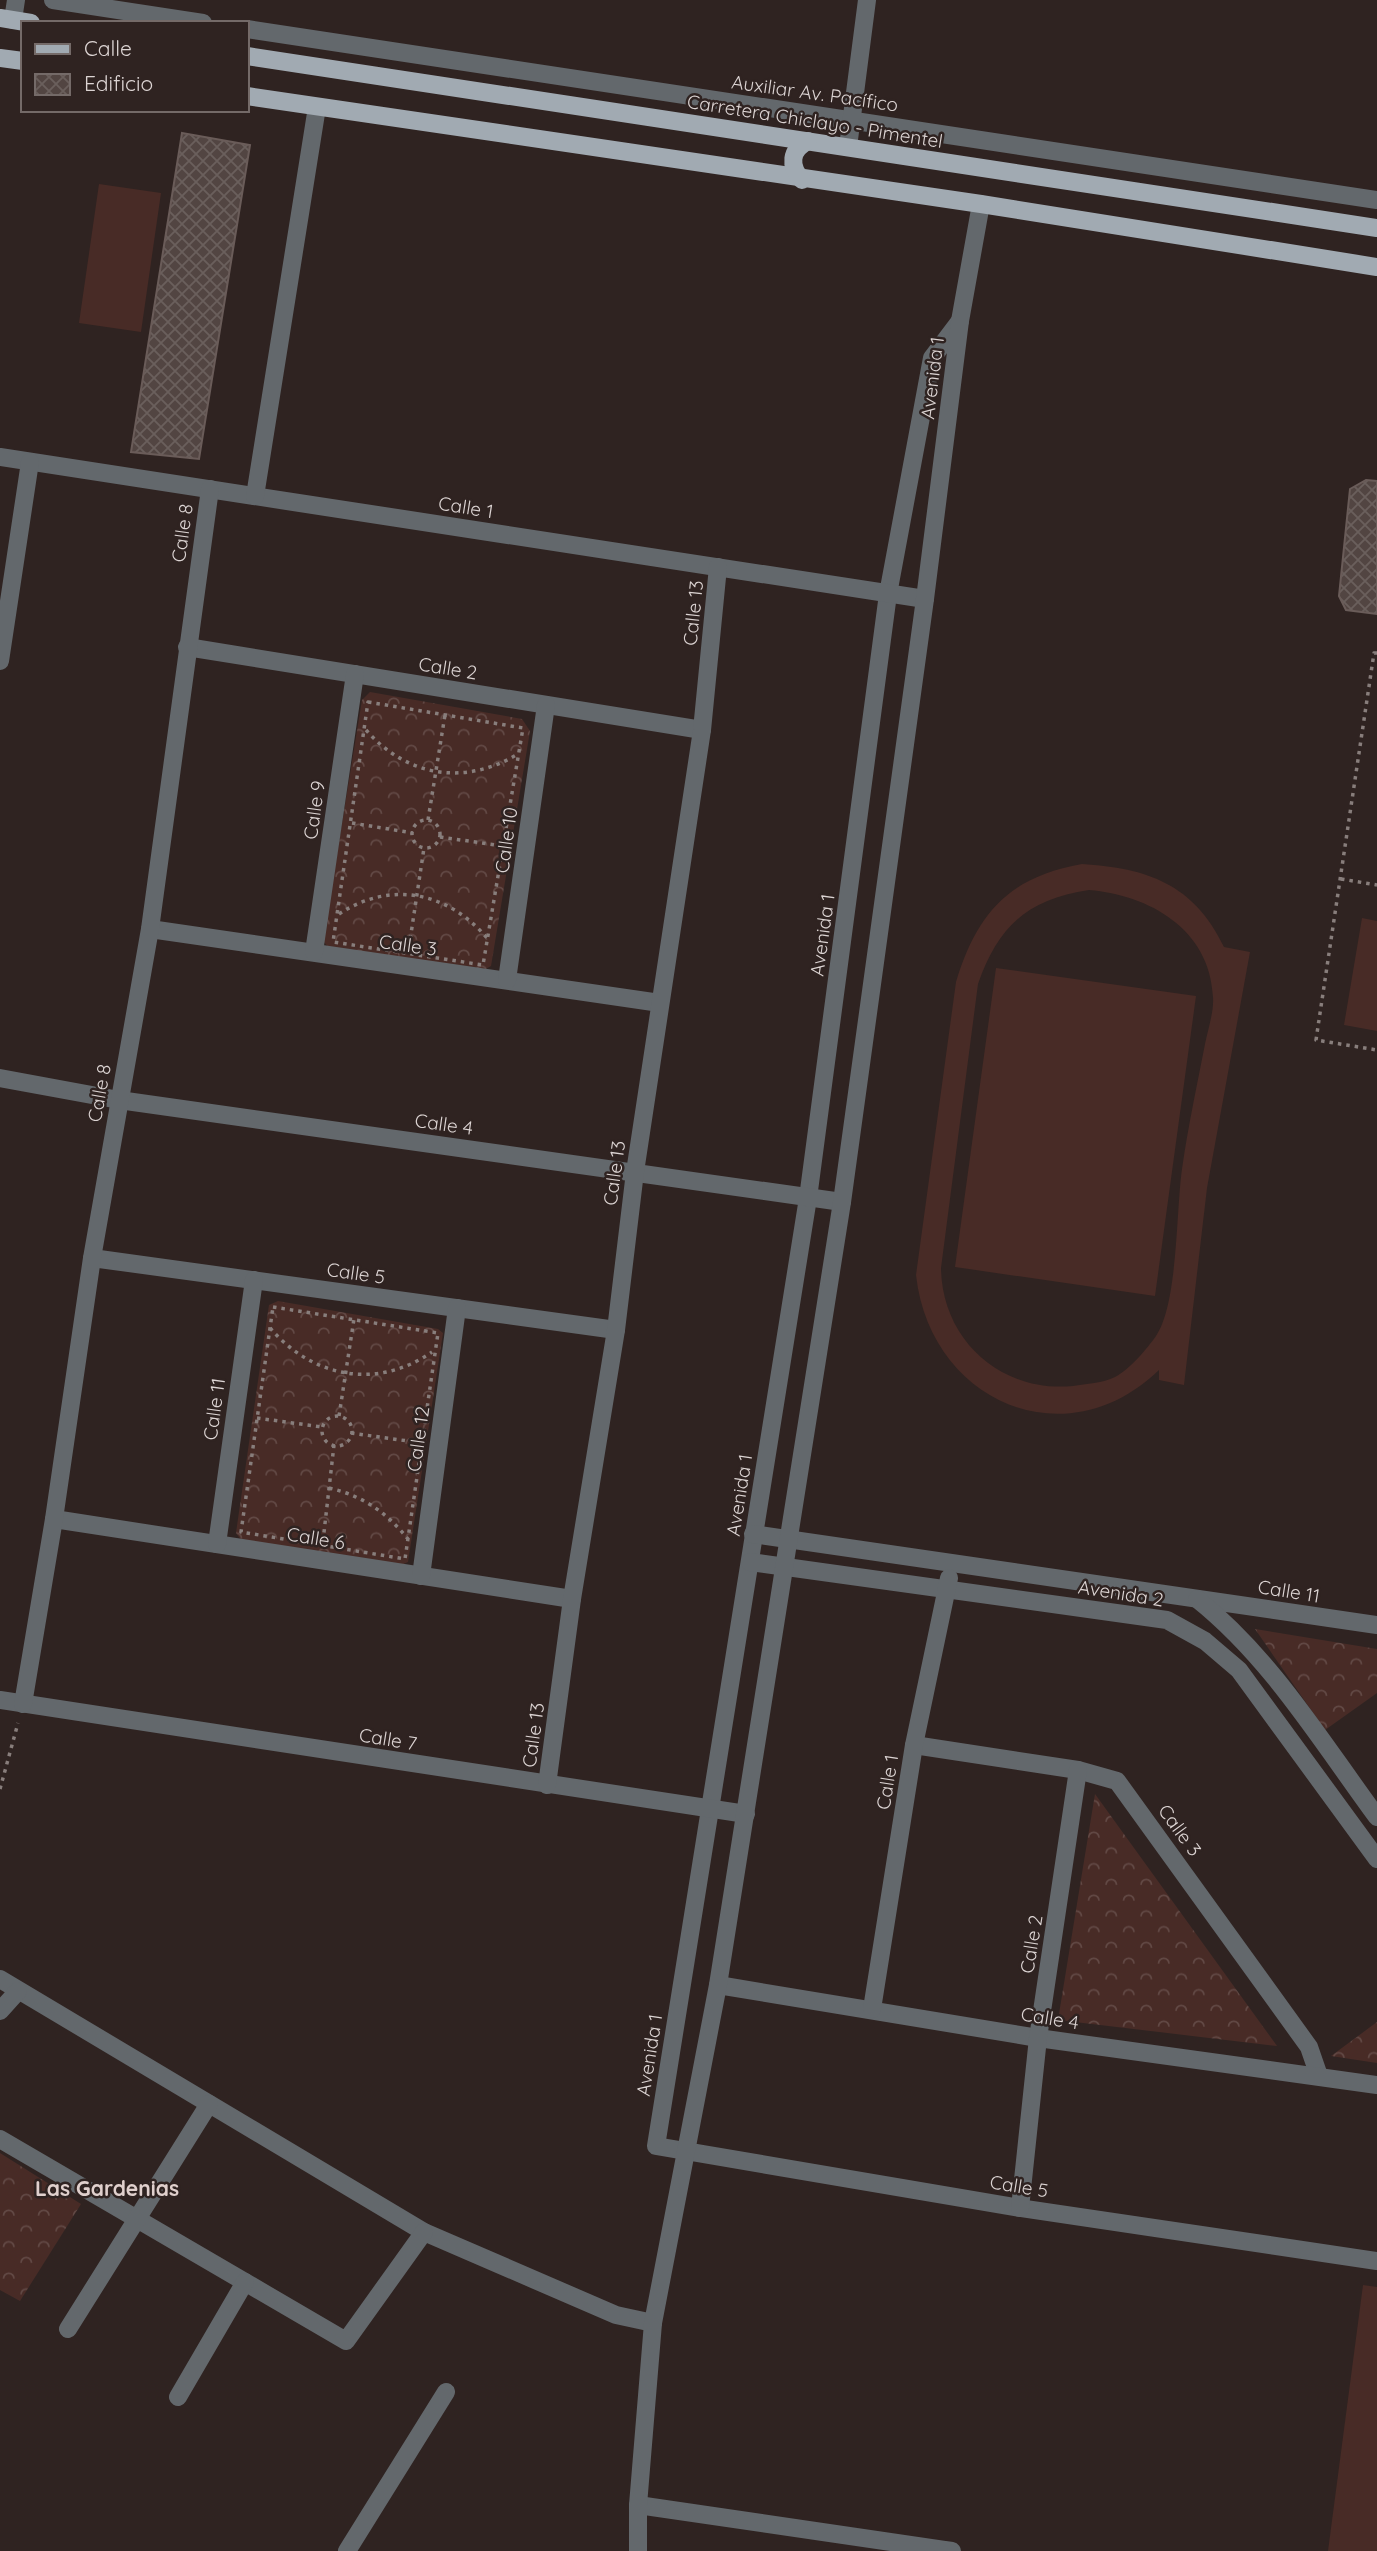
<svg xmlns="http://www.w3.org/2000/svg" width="1377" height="2551" viewBox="0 0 1377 2551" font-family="Quicksand,sans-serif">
	<defs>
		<pattern id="forest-crowns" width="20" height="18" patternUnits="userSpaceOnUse" patternTransform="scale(1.75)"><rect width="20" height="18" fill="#482b26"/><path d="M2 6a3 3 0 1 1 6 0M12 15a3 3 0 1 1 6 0" fill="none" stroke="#624945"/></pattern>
		<pattern id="building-cross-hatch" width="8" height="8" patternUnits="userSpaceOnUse" patternTransform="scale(1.75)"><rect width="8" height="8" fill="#524542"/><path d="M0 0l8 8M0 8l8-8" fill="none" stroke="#6a5f5c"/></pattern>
	</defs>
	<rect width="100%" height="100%" fill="#2f2321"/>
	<g fill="#482b26" fill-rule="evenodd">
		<polygon points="99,184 161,193 141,332 79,323"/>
		<path d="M1082,864c65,4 112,20 142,83l26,5 -43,236 -23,197 -25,-5v-10c-94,91 -229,31 -243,-95l40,-293c21,-69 53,-105 126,-118zM1089,890c60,5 121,39 124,107 1,15 -5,32 -8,47 -8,41 -17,83 -23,125 -6,42 -4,135 -26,167 -10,14 -26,33 -41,41 -12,6 -29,7 -42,9 -72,7 -131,-46 -132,-118l37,-284c20,-58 50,-85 111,-94z"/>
		<polygon points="1362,918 1377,921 1377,1031 1344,1025"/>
		<polygon points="996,968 1196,996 1155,1296 955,1267"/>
		<polygon points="1363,2285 1377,2287 1377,2551 1328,2551"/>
	</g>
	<g fill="url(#forest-crowns)">
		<polygon points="370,692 522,719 530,731 491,966 484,970 329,948 323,941 362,700"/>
		<polygon points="278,1301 438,1329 443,1333 408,1562 399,1566 241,1540 236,1533 269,1305"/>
		<polygon points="1255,1629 1377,1649 1377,1693 1325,1730"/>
		<polygon points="1095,1794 1277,2046 1058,2020"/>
		<polygon points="1377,2022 1377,2063 1331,2056"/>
		<polygon points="0,2153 81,2204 20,2301 0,2290"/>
	</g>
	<g fill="url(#building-cross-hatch)" stroke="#6a5c59" stroke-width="2">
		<polygon points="182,133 250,145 199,459 131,452"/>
		<polygon points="1366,480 1377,481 1377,614 1346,610 1339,596 1350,489"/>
	</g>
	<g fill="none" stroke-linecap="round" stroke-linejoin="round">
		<g stroke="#887e7c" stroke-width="3.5" stroke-dasharray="3.5 5" stroke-linecap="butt">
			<polyline points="1377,653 1374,653 1316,1040 1377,1050"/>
			<polygon points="368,702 523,728 483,965 333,942"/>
			<path d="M366,730c41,47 99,56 152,24"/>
			<circle cx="426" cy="834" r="14"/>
			<polyline points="428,820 445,715"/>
			<polyline points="352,823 413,833"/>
			<polyline points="440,837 503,846"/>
			<polyline points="1341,879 1377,885"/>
			<path d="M339,914c52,-34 109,-22 148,24"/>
			<polyline points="409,947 424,848"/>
			<polygon points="273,1307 438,1333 405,1559 241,1532"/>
			<path d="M270,1328c43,50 107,62 162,24"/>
			<polyline points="339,1416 354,1319"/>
			<circle cx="337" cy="1431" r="15"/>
			<polyline points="257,1418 322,1427"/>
			<polyline points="351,1433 422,1443"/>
			<path d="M329,1488c34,8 57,24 79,51"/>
			<polyline points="323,1541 334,1445"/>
			<polyline points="0,1789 18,1723"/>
		</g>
		<g stroke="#63686c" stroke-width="18">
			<polyline points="53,0 203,23"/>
			<polyline points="13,20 16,0"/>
			<polyline points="247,29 1377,200"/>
			<polyline points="848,147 867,0"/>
			<polyline points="960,321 932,358 888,594 808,1198 656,2146 1020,2208 1377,2261"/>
			<polyline points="0,457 925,599"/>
			<polyline points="255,496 317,107"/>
			<polyline points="187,647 702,730"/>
			<polyline points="0,661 30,462"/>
			<polyline points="150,929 660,1003"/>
			<polyline points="314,952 355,674"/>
			<polyline points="507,980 546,705"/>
			<polyline points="0,1078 119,1100 842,1202"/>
			<polyline points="92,1258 616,1330"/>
			<polyline points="54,1519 572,1599"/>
			<polyline points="753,1534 1377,1625"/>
			<polyline points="217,1544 254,1280"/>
			<polyline points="750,1562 1167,1620 1205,1641 1239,1670 1377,1859"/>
			<polyline points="421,1576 457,1308"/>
			<path d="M1197,1599c74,59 124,142 180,218"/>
			<polyline points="0,1700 746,1814"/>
			<polyline points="23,1704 54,1519 92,1258 150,929 210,489"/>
			<polyline points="914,1745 1078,1770 1117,1781 1309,2047 1319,2076"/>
			<polyline points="547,1785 572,1599 616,1330 635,1172 702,730 718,567"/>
			<polyline points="0,1979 424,2232 616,2315 653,2323"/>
			<polyline points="718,1985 1038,2038 1377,2085"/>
			<polyline points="872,2009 914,1745 949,1578"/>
			<polyline points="0,2011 18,1991"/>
			<polyline points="0,2139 346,2341 424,2232"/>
			<polyline points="1020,2208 1038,2038 1078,1770"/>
			<polyline points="68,2329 209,2104"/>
			<polyline points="178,2397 245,2282"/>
			<polyline points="638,2505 952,2551"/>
			<polyline points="347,2551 446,2392"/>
			<polyline points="638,2551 638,2505 653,2323 718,1985 842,1202 925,599 960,321 981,204"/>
		</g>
		<g stroke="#a1aab2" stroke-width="18">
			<polyline points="0,18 31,23"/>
			<polyline points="247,56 1377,228"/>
			<polyline points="0,58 23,61"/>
			<polyline points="247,96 981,204 1377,267"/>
			<path d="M802,180c-13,-14 -12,-30 6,-39"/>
		</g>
	</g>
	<g text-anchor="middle" stroke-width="5" stroke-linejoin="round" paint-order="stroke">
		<g font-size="19" fill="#dcd4d3" stroke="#2f2321">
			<text transform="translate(815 93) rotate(8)" y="7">Auxiliar Av. Pacífico</text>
			<text transform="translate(815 121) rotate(9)" y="7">Carretera Chiclayo - Pimentel</text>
			<text transform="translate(932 378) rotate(-83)" y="7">Avenida 1</text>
			<text transform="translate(466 507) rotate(9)" y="7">Calle 1</text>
			<text transform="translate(182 533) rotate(-82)" y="7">Calle 8</text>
			<text transform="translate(693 613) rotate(-84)" y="7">Calle 13</text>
			<text transform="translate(448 668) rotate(9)" y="7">Calle 2</text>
			<text transform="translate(314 810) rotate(-82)" y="7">Calle 9</text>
			<text transform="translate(506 840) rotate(-82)" y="7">Calle 10</text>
			<text transform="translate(822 935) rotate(-82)" y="7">Avenida 1</text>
			<text transform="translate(408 945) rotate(8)" y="7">Calle 3</text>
			<text transform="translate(99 1093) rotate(-80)" y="7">Calle 8</text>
			<text transform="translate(444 1124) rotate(8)" y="7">Calle 4</text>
			<text transform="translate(614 1173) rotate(-82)" y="7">Calle 13</text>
			<text transform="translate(356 1273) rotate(8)" y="7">Calle 5</text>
			<text transform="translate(214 1409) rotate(-82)" y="7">Calle 11</text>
			<text transform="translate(418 1439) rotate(-82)" y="7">Calle 12</text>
			<text transform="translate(739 1495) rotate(-81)" y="7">Avenida 1</text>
			<text transform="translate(316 1538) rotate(9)" y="7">Calle 6</text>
			<text transform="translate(1289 1591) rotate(9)" y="7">Calle 11</text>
			<text transform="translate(1121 1593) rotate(9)" y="7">Avenida 2</text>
			<text transform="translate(533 1735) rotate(-82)" y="7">Calle 13</text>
			<text transform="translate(388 1739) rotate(9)" y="7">Calle 7</text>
			<text transform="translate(887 1782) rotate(-81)" y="7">Calle 1</text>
			<text transform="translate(1180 1830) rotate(54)" y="7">Calle 3</text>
			<text transform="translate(1031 1944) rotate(-81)" y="7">Calle 2</text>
			<text transform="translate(1050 2018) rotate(9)" y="7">Calle 4</text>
			<text transform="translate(649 2055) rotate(-81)" y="7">Avenida 1</text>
			<text transform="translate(1019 2186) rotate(9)" y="7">Calle 5</text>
		</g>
		<g font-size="21" font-weight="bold" fill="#e0d0cd" stroke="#2f2321">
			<text x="107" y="2196">Las Gardenias</text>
		</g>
	</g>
	<rect x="21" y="21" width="228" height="91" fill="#2f2321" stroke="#746a68" stroke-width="2"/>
	<rect x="35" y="44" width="35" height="10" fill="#a1aab2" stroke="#746a68" stroke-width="2"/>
	<text x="84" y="56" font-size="21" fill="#dcd4d3">Calle</text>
	<rect x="35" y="74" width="35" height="21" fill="url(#building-cross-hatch)" stroke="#746a68" stroke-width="2"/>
	<text x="84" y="91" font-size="21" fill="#dcd4d3">Edificio</text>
</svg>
